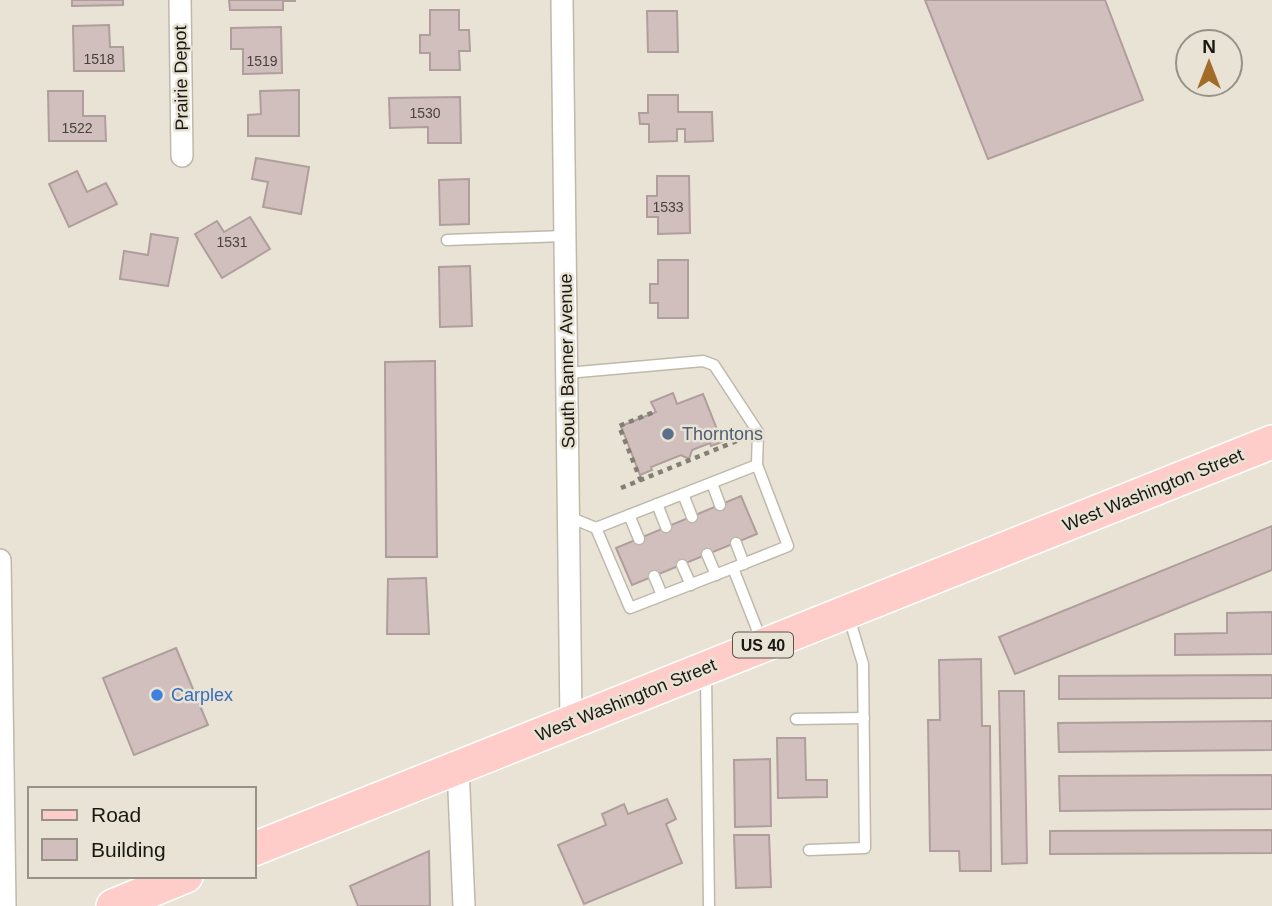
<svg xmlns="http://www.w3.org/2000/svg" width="1272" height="906" viewBox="0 0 1272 906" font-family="Arial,sans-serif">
	<rect width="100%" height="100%" fill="#e8e3d4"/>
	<g fill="#d1bfbd" stroke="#af9e9c" stroke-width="2">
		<polygon points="72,0 123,0 123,5 72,6"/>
		<polygon points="229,0 295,0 295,1 283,1 283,10 230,10"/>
		<polygon points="925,0 1105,0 1143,100 988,159"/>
		<polygon points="430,10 459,10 459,30 469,30 470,51 459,51 460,70 430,70 430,53 420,53 420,35 430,35"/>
		<polygon points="647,11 677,11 678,52 648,52"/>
		<polygon points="109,25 110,47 123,47 124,71 74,71 73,26"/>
		<polygon points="281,27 282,73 243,74 243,49 231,49 231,28"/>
		<polygon points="299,90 299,136 248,136 248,115 261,114 260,91"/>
		<polygon points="48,91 83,91 83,116 105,116 106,141 49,141"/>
		<polygon points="648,95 678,95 678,112 712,112 713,141 685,142 685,129 677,129 677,141 649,142 649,124 640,124 639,113 648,113"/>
		<polygon points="460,97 461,143 428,143 428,127 390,128 389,98"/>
		<polygon points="256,158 309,167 301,214 263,207 268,182 252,179"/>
		<polygon points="77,171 87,192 106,183 117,204 69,227 49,184"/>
		<polygon points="657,176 689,176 690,233 658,234 658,217 647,217 647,196 657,196"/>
		<polygon points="469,179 469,224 440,225 439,180"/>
		<polygon points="250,217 270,249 222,278 195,234 217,221 224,232"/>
		<polygon points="151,234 178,238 168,286 120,279 124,251 148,255"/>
		<polygon points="658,260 688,260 688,318 658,318 658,303 650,303 650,284 658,284"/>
		<polygon points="470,266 472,326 440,327 439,267"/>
		<polygon points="435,361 437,557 386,557 385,362"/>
		<polygon points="673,393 677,404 703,394 722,442 711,446 710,443 692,450 689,459 681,455 651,467 652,470 640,475 621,426 656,412 651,402"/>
		<polygon points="741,496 757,534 632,585 616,548"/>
		<polygon points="1272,526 1272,570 1015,674 999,637"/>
		<polygon points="426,578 429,634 387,634 388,579"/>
		<polygon points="1272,612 1272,654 1175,655 1175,634 1227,633 1227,613"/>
		<polygon points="176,648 208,725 134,755 103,678"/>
		<polygon points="981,659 982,726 990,726 991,871 960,871 959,851 930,851 928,720 940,720 939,660"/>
		<polygon points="1272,675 1272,698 1059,699 1059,676"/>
		<polygon points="999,691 1024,691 1027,863 1002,864"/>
		<polygon points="1272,721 1272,750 1059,752 1058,723"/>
		<polygon points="777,738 805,738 806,780 827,780 827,797 778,798"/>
		<polygon points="770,759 771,826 735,827 734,760"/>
		<polygon points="1272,775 1272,809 1060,811 1059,776"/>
		<polygon points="667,799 676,819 666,824 682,863 584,904 558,845 606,825 602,814 624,804 628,814"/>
		<polygon points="1272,830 1272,853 1050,854 1050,831"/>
		<polygon points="734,835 769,835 771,887 736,888"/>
		<polygon points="429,851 430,906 358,906 350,886"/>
	</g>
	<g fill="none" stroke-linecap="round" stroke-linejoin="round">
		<g stroke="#bfb9ab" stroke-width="13">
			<g id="lane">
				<polyline points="447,240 565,236"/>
				<polyline points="567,373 703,361 714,365 758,432 757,465 788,546 733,568 762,642"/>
				<polyline points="712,483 720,505"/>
				<polyline points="683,494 692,517"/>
				<polyline points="657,504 666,527"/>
				<polyline points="629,515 639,539"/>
				<polyline points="569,517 596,528 757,465"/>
				<polyline points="596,528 630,608 733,568"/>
				<polyline points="736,543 744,564"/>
				<polyline points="707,554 716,575"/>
				<polyline points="682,565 691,585"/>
				<polyline points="654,576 662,595"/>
				<polyline points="706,675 709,906"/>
				<polyline points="796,719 864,718"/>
				<polyline points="809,850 865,848 863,664 848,614"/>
			</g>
		</g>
		<g stroke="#bfb9ab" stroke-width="24">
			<g id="street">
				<polyline points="180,0 182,156"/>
				<polyline points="562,0 571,722"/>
				<polyline points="0,560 5,906"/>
				<polyline points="458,767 464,906"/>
			</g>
		</g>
		<g stroke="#fff" stroke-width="36">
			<g id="primary">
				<polyline points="254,849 1272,442"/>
				<polyline points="113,906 186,876"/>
			</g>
		</g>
		<g stroke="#827f75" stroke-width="4.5" stroke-dasharray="5 5" stroke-linecap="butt">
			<polyline points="641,481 619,426 654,412"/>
			<polyline points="621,488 744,438"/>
		</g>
		<use href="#lane" stroke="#fff" stroke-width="10"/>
		<use href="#street" stroke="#fff" stroke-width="21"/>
		<use href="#primary" stroke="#fecdc9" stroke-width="33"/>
	</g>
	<circle fill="#5c6f8a" stroke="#e8e3d4" stroke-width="2.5" cx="668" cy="434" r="7"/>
	<circle fill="#3f7fe0" stroke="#e8e3d4" stroke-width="2.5" cx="157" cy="695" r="7"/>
	<g text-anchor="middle" stroke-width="5" stroke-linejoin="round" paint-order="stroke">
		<g font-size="14" fill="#48423e">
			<text x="99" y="64">1518</text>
			<text x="262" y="66">1519</text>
			<text x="425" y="118">1530</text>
			<text x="77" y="133">1522</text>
			<text x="668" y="212">1533</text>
			<text x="232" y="247">1531</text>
		</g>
		<rect fill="#e8e3d4" stroke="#58554d" stroke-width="2" x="733" y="632.5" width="60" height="25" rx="5"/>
		<g font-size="16" font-weight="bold" fill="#1a1813">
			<text x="763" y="651">US 40</text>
		</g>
		<g font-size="18" fill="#1a1813" stroke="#e8e3d4">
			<text transform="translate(181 78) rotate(-91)" y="6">Prairie Depot</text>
			<text transform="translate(567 361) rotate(-91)" y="6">South Banner Avenue</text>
			<text transform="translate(1153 490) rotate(-22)" y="6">West Washington Street</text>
			<text transform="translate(626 700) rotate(-22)" y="6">West Washington Street</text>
		</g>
		<g font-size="18" fill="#4e5e75" stroke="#e8e3d4" text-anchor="start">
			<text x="682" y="440">Thorntons</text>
		</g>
		<g font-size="18" fill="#366cbe" stroke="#e8e3d4" text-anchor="start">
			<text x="171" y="701">Carplex</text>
		</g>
	</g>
	<rect x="28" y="787" width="228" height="91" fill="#e8e3d4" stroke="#969287" stroke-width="2"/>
	<rect x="42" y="810" width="35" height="10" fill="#fecdc9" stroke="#969287" stroke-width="2"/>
	<text x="91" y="822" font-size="21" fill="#1a1813">Road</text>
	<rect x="42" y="839" width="35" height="21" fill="#d1bfbd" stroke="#969287" stroke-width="2"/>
	<text x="91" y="857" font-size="21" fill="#1a1813">Building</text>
	<g transform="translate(1209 63)"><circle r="33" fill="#e8e3d4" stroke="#969287" stroke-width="2"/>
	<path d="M0-5L12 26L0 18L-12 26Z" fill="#a36b28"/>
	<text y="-10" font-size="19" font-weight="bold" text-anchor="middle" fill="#1a1813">N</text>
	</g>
</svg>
